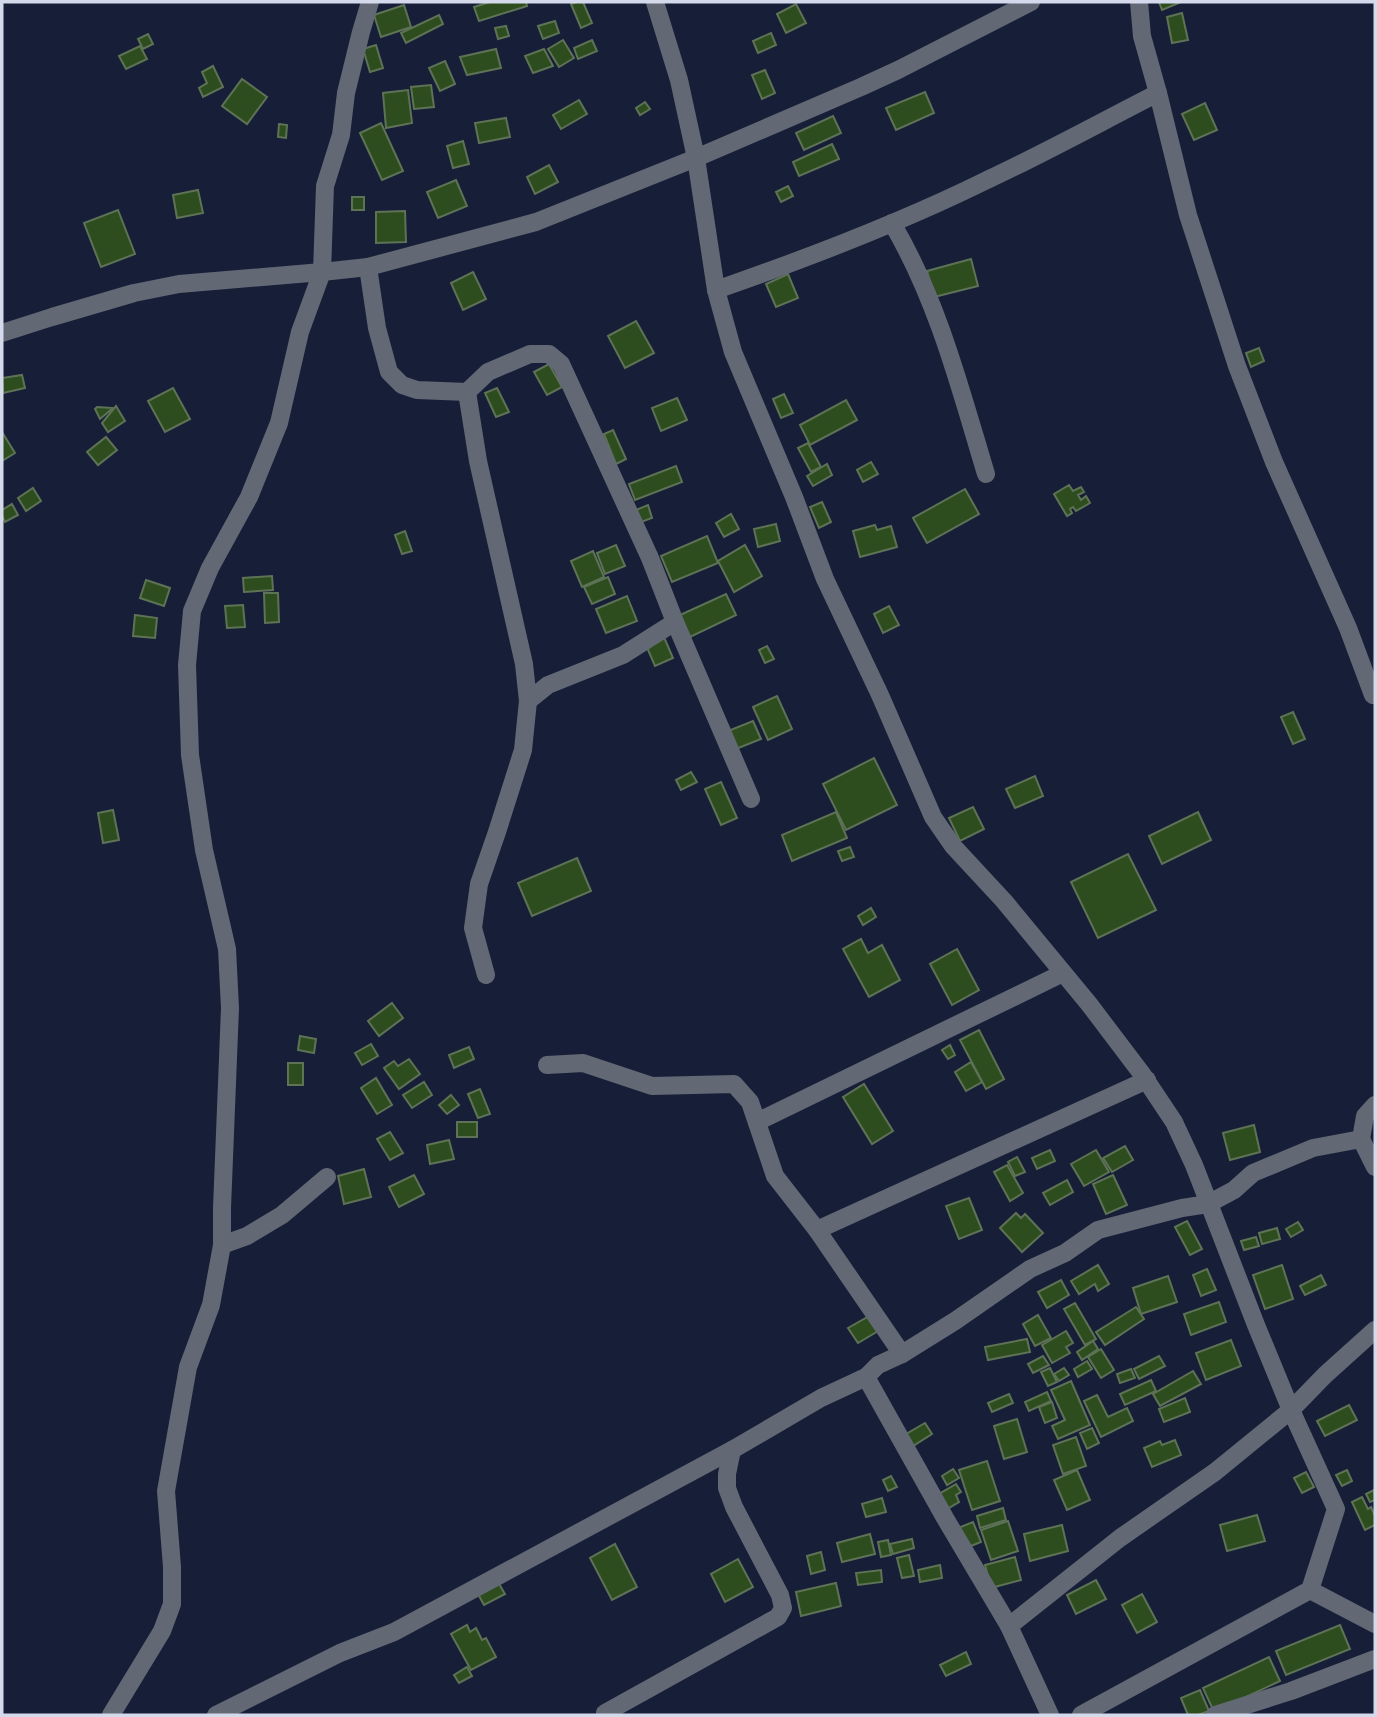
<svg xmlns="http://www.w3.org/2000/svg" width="1377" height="1717" viewBox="0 0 1377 1717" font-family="'Golos Text',sans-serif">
	<rect width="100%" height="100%" fill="#171f38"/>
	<g fill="#2d4d1f" stroke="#5e7256" stroke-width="2">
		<polygon points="490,2 526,2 527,6 479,21 474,7"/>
		<polygon points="577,2 583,2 592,23 581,28 571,4"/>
		<polygon points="1159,2 1181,2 1162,10"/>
		<polygon points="796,4 806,23 786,33 777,14"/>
		<polygon points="404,5 411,27 381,37 374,15"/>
		<polygon points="1182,13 1188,40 1172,43 1167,17"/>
		<polygon points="439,15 443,24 406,43 401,33"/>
		<polygon points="555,21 559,33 543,39 538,26"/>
		<polygon points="506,26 509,36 498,39 495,28"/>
		<polygon points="771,33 776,45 758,53 753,41"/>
		<polygon points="148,34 153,44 143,49 138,39"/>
		<polygon points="563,40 574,58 559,67 548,49"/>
		<polygon points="592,40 597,51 578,59 574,48"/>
		<polygon points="376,45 383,68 370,72 363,49"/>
		<polygon points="140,46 147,59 126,69 119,56"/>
		<polygon points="496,49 501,68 467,75 460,57"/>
		<polygon points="544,49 553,66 533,73 525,56"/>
		<polygon points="445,61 455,84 440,91 429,68"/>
		<polygon points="213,66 223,87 203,97 199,88 207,83 202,72"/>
		<polygon points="765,70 775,93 762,99 752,75"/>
		<polygon points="242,79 267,97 247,124 222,106"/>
		<polygon points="431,85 434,107 414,109 411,87"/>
		<polygon points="408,90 412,123 386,128 383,93"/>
		<polygon points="925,92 934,113 896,130 886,108"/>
		<polygon points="579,100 587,114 561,129 553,115"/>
		<polygon points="645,102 650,109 640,115 636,108"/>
		<polygon points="1205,103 1217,130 1194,140 1182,114"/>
		<polygon points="833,116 841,133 804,150 796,133"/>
		<polygon points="506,118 510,137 479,143 475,123"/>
		<polygon points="381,123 403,171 382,180 360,133"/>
		<polygon points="279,124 287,125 286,138 278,137"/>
		<polygon points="463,141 469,164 453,168 447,146"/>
		<polygon points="832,144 839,159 799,176 793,162"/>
		<polygon points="549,165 558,182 535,194 527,177"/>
		<polygon points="456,180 467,206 438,218 427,192"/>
		<polygon points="788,186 793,196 781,202 776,192"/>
		<polygon points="198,190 203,213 177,218 173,195"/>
		<rect x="352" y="197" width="12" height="13"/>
		<polygon points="118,210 135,254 101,267 84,223"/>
		<polygon points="405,211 406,242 376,243 376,212"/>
		<polygon points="971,259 978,286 934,297 927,271"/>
		<polygon points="473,272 486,299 463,310 451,283"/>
		<polygon points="788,274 798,298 776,307 766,284"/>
		<polygon points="636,321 654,353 625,368 608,336"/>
		<polygon points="1259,348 1264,361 1251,367 1246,353"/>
		<polygon points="549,364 562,387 547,395 534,372"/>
		<polygon points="22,375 25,388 3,393 2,378"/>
		<polygon points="173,388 190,419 165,432 148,401"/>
		<polygon points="497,388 509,412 496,417 485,393"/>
		<polygon points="784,394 793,413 781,418 773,399"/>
		<polygon points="677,398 687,420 661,431 652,408"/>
		<polygon points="846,400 857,420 810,445 800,425"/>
		<polygon points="116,406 125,421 108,432 102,423"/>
		<polygon points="97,407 113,408 100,419 95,409"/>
		<polygon points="613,430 626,459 616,464 604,434"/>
		<polygon points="2,432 15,453 2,461"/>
		<polygon points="106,437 117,450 98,465 87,452"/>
		<polygon points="808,443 821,467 811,472 798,448"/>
		<polygon points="871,462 878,474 863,482 857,470"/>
		<polygon points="827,464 832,475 813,486 807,476"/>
		<polygon points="676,466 682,482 635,500 629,484"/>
		<polygon points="1069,485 1073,491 1081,487 1084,492 1078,495 1081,500 1086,496 1090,503 1076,511 1073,507 1070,509 1072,513 1067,516 1054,494"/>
		<polygon points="33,488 41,501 26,511 18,498"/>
		<polygon points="965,489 979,514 927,543 913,518"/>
		<polygon points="822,502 831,522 819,528 810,507"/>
		<polygon points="12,504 18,515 5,522 2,516 2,510"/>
		<polygon points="648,505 652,518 641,522 636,510"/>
		<polygon points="731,514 739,529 724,537 716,523"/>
		<polygon points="776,524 780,541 758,547 754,529"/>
		<polygon points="875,525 877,530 891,526 897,547 860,557 853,531"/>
		<polygon points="405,531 412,551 402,554 395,535"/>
		<polygon points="707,536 718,563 672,582 661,556"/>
		<polygon points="616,545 625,566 605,574 597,553"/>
		<polygon points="745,545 762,576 734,592 718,561"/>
		<polygon points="593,551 604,577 582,587 571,561"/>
		<polygon points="272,576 273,590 244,592 243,578"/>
		<polygon points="608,577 615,594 592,604 584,587"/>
		<polygon points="146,580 170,588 164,606 140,598"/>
		<polygon points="264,593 278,593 279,622 265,623"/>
		<polygon points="726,594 736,615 690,637 680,615"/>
		<polygon points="627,596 637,621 606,633 596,609"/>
		<polygon points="243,605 245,627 227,628 225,606"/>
		<polygon points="889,606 899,625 883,633 874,614"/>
		<polygon points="135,615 157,618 155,638 133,636"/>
		<polygon points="663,635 673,658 655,666 645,643"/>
		<polygon points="767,646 774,659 765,663 759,650"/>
		<polygon points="777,696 792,729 768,740 753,707"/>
		<polygon points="1293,712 1305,739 1293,744 1281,717"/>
		<polygon points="753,721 761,739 736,749 728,731"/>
		<polygon points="874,758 897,805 846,830 823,784"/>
		<polygon points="691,772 697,782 681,790 676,780"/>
		<polygon points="1035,776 1043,796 1015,808 1006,789"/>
		<polygon points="721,782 737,818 721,825 705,789"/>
		<polygon points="973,807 984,829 960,841 949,818"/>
		<polygon points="113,810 119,840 103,843 98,813"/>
		<polygon points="836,812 847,838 792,861 782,835"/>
		<polygon points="1198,812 1211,840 1162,864 1149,836"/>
		<polygon points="850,847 854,857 842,861 838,851"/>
		<polygon points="1128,854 1156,910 1098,938 1071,882"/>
		<polygon points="577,858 591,891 532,916 518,883"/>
		<polygon points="871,908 876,917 863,925 858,916"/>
		<polygon points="861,939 868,953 882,945 900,980 869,997 843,949"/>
		<polygon points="957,949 979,990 952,1005 930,964"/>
		<polygon points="392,1003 403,1018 379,1036 368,1021"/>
		<polygon points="979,1030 1004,1079 986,1089 960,1040"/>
		<polygon points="300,1036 316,1039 314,1053 298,1050"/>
		<polygon points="371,1044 378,1056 362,1065 355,1053"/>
		<polygon points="950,1045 955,1055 948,1059 942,1050"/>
		<polygon points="469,1047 474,1059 454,1068 449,1055"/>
		<polygon points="409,1059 420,1074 399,1089 384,1068 394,1061 398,1066"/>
		<polygon points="971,1062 982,1082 966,1091 955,1072"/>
		<rect x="288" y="1063" width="15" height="22"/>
		<polygon points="376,1078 392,1105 377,1114 361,1088"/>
		<polygon points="424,1082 432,1095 412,1108 403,1095"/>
		<polygon points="864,1084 893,1131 872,1144 843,1097"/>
		<polygon points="480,1089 490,1114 478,1118 468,1094"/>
		<polygon points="451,1095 459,1105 447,1114 439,1105"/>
		<rect x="457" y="1122" width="20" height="15"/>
		<polygon points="1254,1125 1260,1152 1230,1160 1223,1133"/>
		<polygon points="390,1132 403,1153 390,1160 377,1139"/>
		<polygon points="449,1140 454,1159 430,1164 427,1145"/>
		<polygon points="1125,1146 1133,1160 1112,1172 1103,1158"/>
		<polygon points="1050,1150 1055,1161 1037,1169 1032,1158"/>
		<polygon points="1096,1150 1109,1172 1084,1186 1071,1164"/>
		<polygon points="1017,1157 1025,1172 1015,1176 1008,1162"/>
		<polygon points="1007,1165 1023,1193 1010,1201 994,1172"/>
		<polygon points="364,1169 371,1197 344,1204 338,1176"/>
		<polygon points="414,1175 424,1194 399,1207 389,1187"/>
		<polygon points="1113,1175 1127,1205 1106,1214 1093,1184"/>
		<polygon points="1067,1180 1073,1192 1050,1205 1043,1193"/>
		<polygon points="969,1198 982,1230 959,1239 946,1206"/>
		<polygon points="1016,1213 1021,1218 1025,1214 1043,1233 1022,1252 1000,1228"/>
		<polygon points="1187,1221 1202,1249 1190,1255 1175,1227"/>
		<polygon points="1298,1222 1303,1230 1291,1237 1286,1229"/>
		<polygon points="1277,1228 1280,1239 1262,1244 1259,1233"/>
		<polygon points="1256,1237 1259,1246 1244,1250 1241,1241"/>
		<polygon points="1098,1265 1109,1284 1098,1291 1095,1284 1079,1294 1071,1281"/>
		<polygon points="1282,1265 1293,1299 1265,1309 1253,1275"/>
		<polygon points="1207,1269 1216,1290 1201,1296 1193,1275"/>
		<polygon points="1321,1275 1326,1285 1305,1295 1300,1286"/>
		<polygon points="1168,1276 1177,1302 1141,1314 1133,1288"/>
		<polygon points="1061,1280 1069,1295 1047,1308 1038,1292"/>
		<polygon points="1219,1302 1226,1322 1191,1335 1184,1314"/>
		<polygon points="1075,1303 1096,1339 1085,1345 1064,1309"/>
		<polygon points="1136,1307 1144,1319 1105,1345 1096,1332"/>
		<polygon points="871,1315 880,1330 858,1343 848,1328"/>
		<polygon points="1038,1315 1051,1338 1035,1346 1023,1324"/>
		<polygon points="1066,1331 1073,1343 1066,1347 1070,1353 1052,1363 1042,1345"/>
		<polygon points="1027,1339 1030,1352 988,1360 985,1347"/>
		<polygon points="1231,1340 1241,1366 1206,1380 1196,1353"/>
		<polygon points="1093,1341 1098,1349 1082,1360 1077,1352"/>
		<polygon points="1101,1349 1114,1370 1101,1378 1088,1357"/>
		<polygon points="1043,1356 1049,1365 1033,1373 1028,1364"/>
		<polygon points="1159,1356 1165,1366 1139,1379 1134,1369"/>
		<polygon points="1087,1361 1092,1369 1078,1377 1074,1369"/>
		<polygon points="1050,1368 1057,1382 1048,1386 1041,1372"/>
		<polygon points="1064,1368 1069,1375 1059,1381 1054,1374"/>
		<polygon points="1131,1369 1135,1378 1120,1383 1117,1374"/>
		<polygon points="1193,1371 1201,1384 1160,1406 1153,1394"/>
		<polygon points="1151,1380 1156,1391 1125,1405 1120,1394"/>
		<polygon points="1071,1381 1090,1425 1058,1439 1052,1426 1065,1420 1051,1390"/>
		<polygon points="1047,1392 1051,1401 1029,1411 1025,1402"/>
		<polygon points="1009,1394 1013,1403 992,1412 988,1403"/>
		<polygon points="1097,1395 1108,1417 1127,1408 1133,1421 1101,1437 1084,1401"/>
		<polygon points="1185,1398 1190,1412 1164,1422 1159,1409"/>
		<polygon points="1052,1402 1057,1418 1045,1423 1039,1407"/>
		<polygon points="1349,1405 1357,1420 1325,1436 1317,1421"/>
		<polygon points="1017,1419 1027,1452 1004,1459 994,1426"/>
		<polygon points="925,1423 932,1434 913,1446 906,1434"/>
		<polygon points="1092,1428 1099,1443 1087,1449 1080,1433"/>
		<polygon points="1076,1437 1086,1466 1063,1474 1053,1445"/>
		<polygon points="1175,1440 1181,1455 1152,1467 1144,1448 1160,1441 1162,1445"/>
		<polygon points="987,1461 1000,1501 972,1510 959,1470"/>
		<polygon points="953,1469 959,1478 947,1485 942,1476"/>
		<polygon points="1077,1470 1090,1500 1067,1510 1054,1480"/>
		<polygon points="1347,1470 1352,1481 1342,1486 1336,1475"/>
		<polygon points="1306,1472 1314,1487 1302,1493 1294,1478"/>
		<polygon points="891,1476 897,1487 888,1491 883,1480"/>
		<polygon points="956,1484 961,1492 956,1495 959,1502 947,1509 939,1494"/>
		<polygon points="1374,1490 1375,1500 1370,1502 1366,1494"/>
		<polygon points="1362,1497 1368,1509 1371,1507 1375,1516 1375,1525 1365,1530 1352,1502"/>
		<polygon points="882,1498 886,1512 866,1517 862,1504"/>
		<polygon points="1003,1508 1006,1520 980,1528 977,1516"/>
		<polygon points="1257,1515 1265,1541 1227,1551 1220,1525"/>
		<polygon points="1008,1521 1018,1551 991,1560 981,1530"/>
		<polygon points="973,1522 981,1542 966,1548 958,1528"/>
		<polygon points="1062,1525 1068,1551 1030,1561 1024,1534"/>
		<polygon points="870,1534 875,1554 842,1562 837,1543"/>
		<polygon points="912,1539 914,1548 893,1554 890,1544"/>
		<polygon points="888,1540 891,1555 881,1557 878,1542"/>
		<polygon points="615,1544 637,1587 612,1600 590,1558"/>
		<polygon points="821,1552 825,1570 811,1574 807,1556"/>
		<polygon points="909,1555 914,1576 902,1578 897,1558"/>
		<polygon points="1015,1557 1021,1580 991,1588 985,1565"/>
		<polygon points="738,1559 753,1587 725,1602 711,1574"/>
		<polygon points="940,1565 942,1578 920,1582 918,1570"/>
		<polygon points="881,1570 882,1582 858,1585 856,1573"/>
		<polygon points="1096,1580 1106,1599 1076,1614 1067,1595"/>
		<polygon points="498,1582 505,1594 484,1605 478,1594"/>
		<polygon points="836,1583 841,1606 801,1616 796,1592"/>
		<polygon points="1142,1594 1157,1622 1137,1633 1122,1605"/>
		<polygon points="467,1625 470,1632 476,1628 482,1640 486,1638 496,1657 471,1670 451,1634"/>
		<polygon points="1340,1625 1350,1649 1286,1675 1276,1651"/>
		<polygon points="966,1652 971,1664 946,1676 940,1665"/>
		<polygon points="1269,1657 1280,1681 1214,1712 1203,1688"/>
		<polygon points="467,1667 472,1676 459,1683 454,1675"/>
		<polygon points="1200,1690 1209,1711 1198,1715 1188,1715 1181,1698"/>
	</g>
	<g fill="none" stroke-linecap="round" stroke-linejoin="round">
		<g stroke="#636875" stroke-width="18">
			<polyline points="655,2 679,80 696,158 716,290 733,352 794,497 825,579 880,695 933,817 953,846 1004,901 1089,1004 1142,1074 1174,1122 1194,1165 1256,1325 1291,1410 1336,1509 1310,1590 1375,1624"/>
			<polyline points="1139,2 1142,36 1158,93 1188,215 1237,366 1274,462 1348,628 1373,695"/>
			<path d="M892,223c46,78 68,165 94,251"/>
			<polyline points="368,267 377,328 389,372 402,385 417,390 467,392 488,372 530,354 549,354 561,364 650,558 675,622 751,799"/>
			<path d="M716,290c92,-32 184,-67 271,-110 58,-27 114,-58 171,-87"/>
			<polyline points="2,333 52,317 134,293 179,284 322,272 368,267 536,222 696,158 861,87 898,70 1031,2"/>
			<polyline points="467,392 478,461 524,664 528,701 523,750 497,832 479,884 473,928 486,975"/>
			<polyline points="528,701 548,685 623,655 675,622"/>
			<polyline points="547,1065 583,1063 652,1086 734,1084 750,1102 775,1176 817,1230 902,1354"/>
			<polyline points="757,1122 1063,973"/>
			<polyline points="1361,1139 1375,1167"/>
			<polyline points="817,1230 1147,1080"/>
			<polyline points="222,1245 247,1236 282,1215 327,1177"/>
			<polyline points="866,1377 945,1518 1009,1626 1050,1715"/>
			<polyline points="1009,1626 1120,1538 1215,1472 1291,1410 1325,1375 1375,1330"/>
			<polyline points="605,1713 778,1617 783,1608 780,1595 734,1507 727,1488 727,1474 732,1450"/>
			<polyline points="111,1715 162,1631 172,1604 172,1567 166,1491 188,1367 211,1305 222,1245 222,1208 230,1008 227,949 204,850 190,755 187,665 192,611 210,568 249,497 279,423 300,332 322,272 325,186 341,135 346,93 361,32 370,2"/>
			<polyline points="216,1715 340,1653 394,1632 732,1450 821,1398 866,1377 878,1365 902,1354 955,1321 1030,1269 1065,1253 1098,1230 1182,1208 1208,1204 1234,1190 1253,1173 1313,1148 1361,1139 1365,1116 1375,1105"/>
			<polyline points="1081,1715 1310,1590"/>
			<polyline points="1215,1715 1291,1691 1375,1659"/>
		</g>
	</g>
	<rect width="1377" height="1717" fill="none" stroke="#d4daeb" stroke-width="7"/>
</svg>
